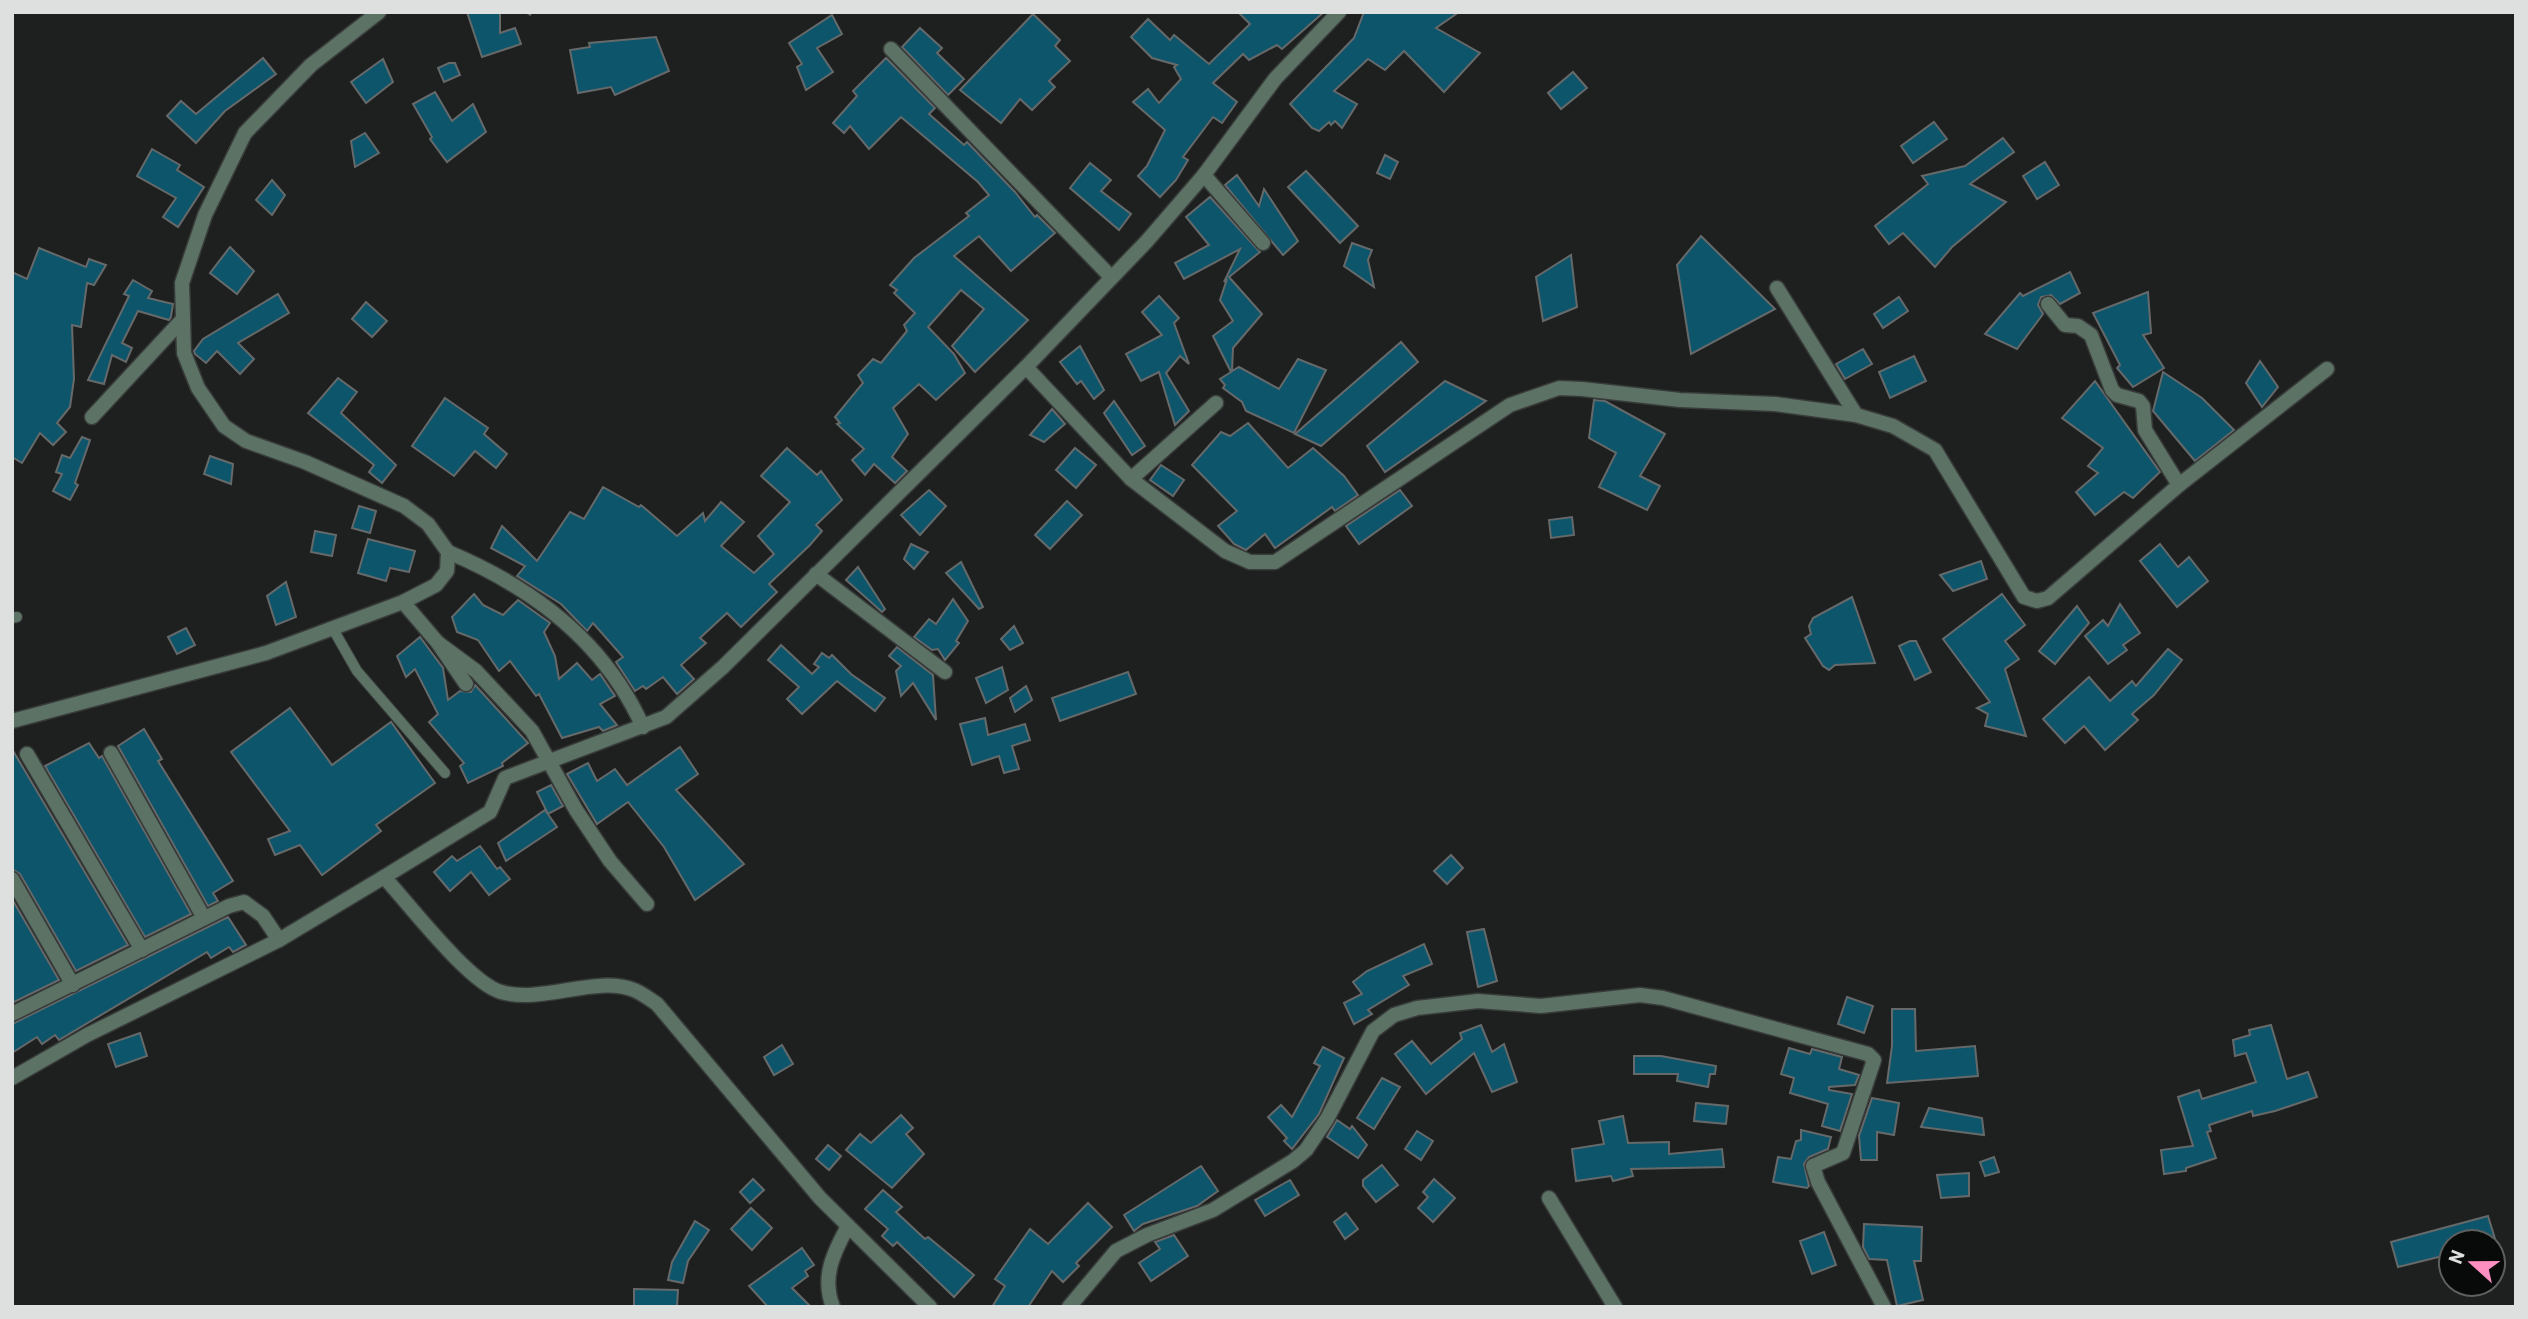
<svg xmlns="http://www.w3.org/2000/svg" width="2528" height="1319" viewBox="0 0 2528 1319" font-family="Barlow,sans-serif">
	<rect width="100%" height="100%" fill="#1d201f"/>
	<g fill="#0d556b" stroke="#66696a" stroke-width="2">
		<polygon points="467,12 500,12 500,33 515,28 521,44 482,57"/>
		<polygon points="1238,12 1324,12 1282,49 1277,45 1249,60 1243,54 1213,83 1237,102 1222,123 1213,117 1183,157 1188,160 1176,180 1160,197 1138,176 1147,166 1165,130 1133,102 1148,89 1159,103 1181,79 1174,67 1177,65 1152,58 1131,37 1148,19 1170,40 1174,35 1209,64 1250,24"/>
		<polygon points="1364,12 1459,12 1436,28 1480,53 1444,92 1404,51 1385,70 1368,59 1334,91 1357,104 1342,128 1335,121 1331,125 1329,122 1319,131 1312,128 1290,104 1354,38"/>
		<polygon points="1033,14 1060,40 1055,46 1070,61 1049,81 1055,87 1032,110 1020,99 1001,123 960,90"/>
		<polygon points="832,15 842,34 817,48 833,72 806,90 797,67 802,64 789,43"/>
		<polygon points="920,28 942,48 937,53 964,79 948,95 902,47"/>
		<polygon points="656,37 669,71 615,95 611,87 578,93 570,50 590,47 589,43"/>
		<polygon points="263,58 276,74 225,111 196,143 167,116 181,101 196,114"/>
		<polygon points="886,58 935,108 929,114 964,145 967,142 1015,192 1035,217 1037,215 1055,233 1011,271 979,236 954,256 1028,320 975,372 952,346 984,309 961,290 928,327 954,354 965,373 936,400 919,384 893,408 908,434 892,457 907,471 895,483 874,464 865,475 852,460 864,449 837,424 840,423 835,417 863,383 858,375 873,359 881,363 907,331 904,325 915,313 894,293 897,290 890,285 914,258 969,216 966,213 989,195 978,182 901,117 869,149 850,126 844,133 833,123 857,96 853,91"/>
		<polygon points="383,59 393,82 366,103 351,82"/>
		<polygon points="449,63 455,63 460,75 444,82 438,68"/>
		<polygon points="1573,72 1587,88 1561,109 1548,93"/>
		<polygon points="435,92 452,121 473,104 486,132 447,162 430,139 432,137 413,104"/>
		<polygon points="1934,122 1947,139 1913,163 1901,146"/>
		<polygon points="365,133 379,153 355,167 351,141"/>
		<polygon points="2003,138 2014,152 1970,184 2006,202 1952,247 1935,267 1903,233 1889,244 1875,226 1928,184 1922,176 1965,166"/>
		<polygon points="152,149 180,165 177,170 204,187 178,227 163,217 176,198 137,176"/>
		<polygon points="1385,155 1398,162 1390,179 1377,173"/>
		<polygon points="2045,162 2059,185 2037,199 2023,176"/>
		<polygon points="1090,163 1111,180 1101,191 1131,214 1119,230 1070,188"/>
		<polygon points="1306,171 1358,226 1340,243 1288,187"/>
		<polygon points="1237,175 1259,206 1264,189 1298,241 1283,255 1225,185"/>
		<polygon points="272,180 285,195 272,215 256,200"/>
		<polygon points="1210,197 1260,252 1229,277 1262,314 1233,348 1232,371 1239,367 1279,389 1298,359 1326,370 1294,433 1246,411 1242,402 1223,388 1225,385 1220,379 1231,372 1213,336 1233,321 1220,300 1227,279 1224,282 1240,249 1184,279 1175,263 1209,245 1186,217"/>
		<polygon points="1701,236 1775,309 1691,354 1677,265"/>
		<polygon points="1352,243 1372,250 1368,260 1374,287 1344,266"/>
		<polygon points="230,247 254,271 237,294 210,273"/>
		<polygon points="39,248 86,267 89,259 106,265 94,285 87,283 81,327 72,325 74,379 70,407 57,423 66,432 53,445 40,433 22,463 12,457 12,272 27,279"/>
		<polygon points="1571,255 1577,307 1543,321 1536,277"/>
		<polygon points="2070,272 2080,293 2060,304 2051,295 2041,297 2038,305 2043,314 2017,349 1985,334 2020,293 2023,296"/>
		<polygon points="133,280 152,291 148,298 173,304 171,317 169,320 138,311 122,343 132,348 126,362 112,355 104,384 88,380 129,296 124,294"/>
		<polygon points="2148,292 2151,333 2143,335 2164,368 2133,387 2117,368 2120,365 2093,313"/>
		<polygon points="278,294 289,313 238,343 254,359 240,374 217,351 206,363 195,354 194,351 203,339"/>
		<polygon points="1159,296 1179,318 1174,323 1189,364 1180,356 1166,373 1189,411 1175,425 1159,372 1141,381 1126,354 1162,335 1142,312"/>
		<polygon points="1899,297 1908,311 1883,328 1874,314"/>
		<polygon points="366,302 387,321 372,337 352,319"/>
		<polygon points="1401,342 1418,362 1321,446 1295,434"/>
		<polygon points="1080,346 1104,390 1094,399 1081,381 1077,384 1060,362"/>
		<polygon points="1863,349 1872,364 1845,379 1836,364"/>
		<polygon points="1914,356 1926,381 1890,398 1879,372"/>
		<polygon points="2260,361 2278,387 2262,407 2246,383"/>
		<polygon points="2163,372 2202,398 2234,430 2195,461 2153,411"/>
		<polygon points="338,378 357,392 341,413 396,465 382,483 369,472 374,465 308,413"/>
		<polygon points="1445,381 1486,401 1385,472 1367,446"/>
		<polygon points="2095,381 2160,472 2133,498 2124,492 2095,515 2076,492 2098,473 2088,466 2103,448 2062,418"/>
		<polygon points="445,398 488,428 484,434 507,454 496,468 475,451 454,476 412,446"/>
		<polygon points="1594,400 1605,401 1665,434 1640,476 1660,486 1647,510 1599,487 1616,453 1589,438"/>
		<polygon points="1114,401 1145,446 1132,455 1104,413"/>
		<polygon points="1052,409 1065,424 1044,442 1030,435"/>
		<polygon points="1248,423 1288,468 1313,448 1344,476 1358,495 1335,511 1332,507 1275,548 1265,534 1246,550 1234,544 1218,526 1237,511 1192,465 1221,432 1230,436"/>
		<polygon points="82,437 90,440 75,483 78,485 70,500 53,491 62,474 56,472 62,455 70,458"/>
		<polygon points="787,448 817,475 821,471 842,500 816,525 822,531 810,545 769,584 777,592 741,627 727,613 700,638 706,643 681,665 694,679 677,694 663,677 646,689 643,686 635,691 616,662 623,657 593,623 587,631 561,604 517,576 525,566 491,548 502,526 537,561 570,512 584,519 603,487 639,507 641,505 677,536 703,513 705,521 721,502 744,522 721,546 754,573 774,554 758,536 790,502 761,476"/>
		<polygon points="1075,448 1096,465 1076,488 1056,470"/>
		<polygon points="210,456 233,464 231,484 204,474"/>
		<polygon points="1161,465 1184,480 1173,496 1150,480"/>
		<polygon points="929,490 946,506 920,535 901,515"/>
		<polygon points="1400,490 1412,506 1359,544 1346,526"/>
		<polygon points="1067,501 1082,515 1050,549 1035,535"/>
		<polygon points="359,506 376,511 370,533 352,528"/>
		<polygon points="1572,517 1574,535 1551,538 1549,520"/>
		<polygon points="315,531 336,535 332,556 311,552"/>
		<polygon points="368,539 415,551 409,572 390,568 386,581 358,573"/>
		<polygon points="911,544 928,552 914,569 904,559"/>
		<polygon points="2160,544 2178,567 2189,557 2208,581 2177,607 2140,561"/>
		<polygon points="1981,561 1987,579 1953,591 1940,575"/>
		<polygon points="961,562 983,607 979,609 946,573"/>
		<polygon points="858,567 885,609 882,612 846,580"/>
		<polygon points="286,582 296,617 276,625 267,596"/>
		<polygon points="474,594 483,605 503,615 518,600 550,623 544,632 555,656 559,679 577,663 592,680 600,674 615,696 600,704 617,725 603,731 599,727 562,738 539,694 536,696 510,661 499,671 478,640 457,632 452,617"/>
		<polygon points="2002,594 2025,625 2005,641 2019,659 2005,669 2026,736 1985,726 1988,714 1977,708 1990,702 1943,639"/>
		<polygon points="1852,597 1875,663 1835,665 1829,670 1823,666 1805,638 1811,634 1809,626 1813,618"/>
		<polygon points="953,599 968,621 956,641 959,643 945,660 938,649 932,650 914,637 929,619 936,624"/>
		<polygon points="2120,604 2140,633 2123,645 2127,650 2108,664 2085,636 2103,620 2108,626"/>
		<polygon points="2077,606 2089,623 2055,664 2039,651"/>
		<polygon points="1014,626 1023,643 1010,650 1001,639"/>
		<polygon points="186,628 195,645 177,654 168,637"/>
		<polygon points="420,637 443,668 448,700 460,691 471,692 475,685 528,743 502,763 503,766 468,783 460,766 464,763 429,722 438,714 415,669 406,677 397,656"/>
		<polygon points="1910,641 1916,641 1931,672 1915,680 1899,646"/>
		<polygon points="781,645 812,674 819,667 814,664 822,653 829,658 832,655 851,674 885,698 875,711 837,681 802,714 787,699 799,687 768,660"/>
		<polygon points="897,647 933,675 936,720 913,683 901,696 896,671 901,666 889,656"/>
		<polygon points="2168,649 2182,660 2154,695 2132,714 2138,720 2105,750 2084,726 2065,743 2043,719 2089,677 2110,701 2132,681 2136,686"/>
		<polygon points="1002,667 1008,690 986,703 976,678"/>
		<polygon points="1128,672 1136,694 1060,721 1052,698"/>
		<polygon points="1026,686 1032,700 1015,712 1010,698"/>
		<polygon points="290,708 332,765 391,722 435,783 376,825 381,831 322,875 300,845 275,855 268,839 290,831 231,752"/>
		<polygon points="985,718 988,735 1025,724 1030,740 1012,746 1019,769 1004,773 999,756 972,765 960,724"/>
		<polygon points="144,729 162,759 158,761 233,881 213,893 218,901 208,906 118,746"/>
		<polygon points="89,743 99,758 102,756 191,914 145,937 45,766"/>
		<polygon points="680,747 698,774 676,790 744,864 695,900 664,847 628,802 597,824 567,774 588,763 597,781 615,769 627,785"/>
		<polygon points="12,749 128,945 76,971 20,874 12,869"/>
		<polygon points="551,785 563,806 548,814 537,792"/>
		<polygon points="545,810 557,827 506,861 498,843"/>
		<polygon points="480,846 497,869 500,867 510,879 489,895 471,872 450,891 434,872 452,856 457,861"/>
		<polygon points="1451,855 1463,868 1447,884 1434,871"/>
		<polygon points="12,899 59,980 12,1003"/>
		<polygon points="228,917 246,945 233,952 229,947 211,958 207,952 59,1040 55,1035 42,1044 37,1037 12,1053 12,1024"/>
		<polygon points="1484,929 1497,981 1478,987 1467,932"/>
		<polygon points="1424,944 1432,964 1403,976 1409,985 1368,1010 1372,1014 1354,1024 1344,1003 1362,994 1353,982 1367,971"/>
		<polygon points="1847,997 1873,1006 1864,1033 1838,1024"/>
		<polygon points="1892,1009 1915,1009 1916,1051 1975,1046 1978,1076 1887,1083 1892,1046"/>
		<polygon points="1481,1025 1492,1052 1504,1044 1517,1082 1492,1092 1474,1053 1426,1094 1395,1054 1412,1041 1431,1064 1462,1039 1460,1033"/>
		<polygon points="2271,1025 2287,1079 2308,1072 2317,1097 2275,1111 2253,1116 2252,1111 2209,1125 2211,1131 2207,1132 2216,1158 2186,1168 2186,1171 2164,1174 2161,1150 2193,1146 2178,1097 2199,1090 2202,1099 2256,1082 2246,1053 2235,1056 2233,1040 2250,1035 2249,1030"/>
		<polygon points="140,1033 147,1056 116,1067 108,1044"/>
		<polygon points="782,1045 793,1064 774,1075 764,1057"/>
		<polygon points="1323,1047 1344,1058 1319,1114 1292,1149 1284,1141 1287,1138 1268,1117 1281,1105 1292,1117 1320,1066 1314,1063"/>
		<polygon points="1789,1048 1810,1054 1812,1049 1842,1057 1839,1069 1859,1075 1855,1085 1829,1087 1829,1090 1852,1094 1840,1131 1822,1126 1828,1104 1790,1093 1794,1078 1781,1074"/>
		<polygon points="1634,1056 1661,1056 1716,1066 1715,1074 1710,1074 1708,1087 1677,1081 1678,1074 1634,1074"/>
		<polygon points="1382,1078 1400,1087 1374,1129 1357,1118"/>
		<polygon points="1872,1098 1899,1103 1894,1135 1877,1132 1877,1160 1861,1160 1859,1136"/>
		<polygon points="1696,1103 1728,1106 1726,1124 1694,1121"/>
		<polygon points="1929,1108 1982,1118 1984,1135 1921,1127"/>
		<polygon points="901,1115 913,1128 906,1134 924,1154 892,1188 846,1150 860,1134 871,1143"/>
		<polygon points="1623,1116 1628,1143 1669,1142 1669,1154 1722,1149 1724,1167 1631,1169 1633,1176 1613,1181 1611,1176 1576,1181 1572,1149 1604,1144 1599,1121"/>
		<polygon points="1337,1120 1350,1129 1352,1126 1367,1145 1358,1158 1327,1137"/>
		<polygon points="1801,1130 1831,1137 1828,1149 1809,1157 1804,1164 1809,1186 1807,1188 1773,1182 1778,1157 1791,1159 1796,1141 1801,1140"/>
		<polygon points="1417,1131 1433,1141 1421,1160 1405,1149"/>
		<polygon points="828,1145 841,1156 829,1170 816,1159"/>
		<polygon points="1994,1157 1999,1172 1985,1176 1980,1162"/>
		<polygon points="1382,1165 1398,1185 1376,1202 1363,1186 1363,1180"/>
		<polygon points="1201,1166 1218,1191 1197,1206 1143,1224 1134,1231 1124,1215"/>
		<polygon points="1969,1173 1969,1196 1941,1198 1937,1175"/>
		<polygon points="753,1179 764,1190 750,1203 740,1192"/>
		<polygon points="1434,1179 1455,1198 1433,1222 1418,1208 1428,1197 1423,1192"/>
		<polygon points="1290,1180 1299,1195 1265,1216 1255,1200"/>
		<polygon points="883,1190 902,1207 896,1212 925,1239 928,1237 974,1275 954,1297 897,1242 893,1246 882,1236 888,1229 865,1209"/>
		<polygon points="1088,1203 1112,1227 1076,1263 1079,1266 1063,1282 1052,1271 1028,1307 992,1307 1005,1286 995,1279 1030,1229 1048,1244"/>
		<polygon points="751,1208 772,1228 752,1250 731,1229"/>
		<polygon points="1346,1213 1358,1229 1345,1239 1334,1222"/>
		<polygon points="2488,1216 2496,1242 2451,1242 2451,1254 2398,1267 2391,1242"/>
		<polygon points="695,1221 709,1230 688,1261 683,1283 668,1280 672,1262"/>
		<polygon points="1864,1224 1922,1227 1921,1261 1914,1261 1923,1300 1897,1306 1887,1260 1869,1259 1863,1247"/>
		<polygon points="1824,1232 1836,1265 1812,1274 1800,1241"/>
		<polygon points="1174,1235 1188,1256 1151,1281 1139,1263 1160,1249 1155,1242"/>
		<polygon points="802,1248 814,1265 805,1271 808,1276 792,1288 811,1307 768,1307 749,1286"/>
		<polygon points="634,1289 678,1290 677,1307 634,1307"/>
	</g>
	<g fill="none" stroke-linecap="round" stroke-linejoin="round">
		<g stroke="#383b3a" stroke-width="12">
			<g id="service">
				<polyline points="12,618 17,617"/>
				<polyline points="333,629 357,671 445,773"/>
			</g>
		</g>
		<g stroke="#383b3a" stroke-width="17">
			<g id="minor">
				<polyline points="891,49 1111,277"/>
				<polyline points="1204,175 1263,243"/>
				<polyline points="1777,288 1856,415"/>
				<polyline points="2048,304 2065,325 2078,326 2091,335 2112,390 2117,395 2139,401 2143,406 2145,430 2179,485"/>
				<polyline points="1026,367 1131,479 1216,403"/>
				<polyline points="92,417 182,320"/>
				<polyline points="1131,479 1225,551 1250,562 1275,562 1510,405 1559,388 1582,389 1680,400 1775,404 1856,415 1893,426 1935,450 2024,597 2037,601 2048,598 2179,485 2327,369"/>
				<path d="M448,552c84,35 157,90 195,175"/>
				<polyline points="816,574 945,672"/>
				<polyline points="403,602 438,643 466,684"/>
				<polyline points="438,643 476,671 532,731 576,810 610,861 647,904"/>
				<polyline points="111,753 204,918"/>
				<polyline points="27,754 142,950"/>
				<polyline points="384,877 490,812 505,778 666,717 723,667 1026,367 1147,241 1204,175 1275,79 1339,12"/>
				<polyline points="12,879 73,985"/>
				<polyline points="12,1014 229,906 244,902 263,916 279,940"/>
				<path d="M12,1078l75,-43 192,-95 105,-63c25,27 85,106 117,115 41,12 95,-17 133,-2 8,3 15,9 23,14l163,194 110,109"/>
				<polyline points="1549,1198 1615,1307"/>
				<path d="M833,1307c-12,-30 1,-55 15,-81"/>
				<polyline points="1069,1307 1116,1251 1147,1235 1213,1210 1293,1161 1306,1150 1327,1119 1373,1031 1394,1015 1417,1008 1478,1001 1541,1006 1640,995 1663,998 1868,1054 1874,1060 1843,1153 1813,1166 1818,1182 1884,1307"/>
			</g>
		</g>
		<g stroke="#383b3a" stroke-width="17">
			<polyline id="tertiary" points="12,721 266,653 403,602 436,585 447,571 448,552 428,524 404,506 305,462 246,441 224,426 198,388 184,353 182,283 205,215 245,133 311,65 379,12"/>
		</g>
		<polyline stroke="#666968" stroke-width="3.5" stroke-dasharray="5 5" stroke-linecap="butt" points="527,12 534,16"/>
		<use href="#service" stroke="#5b7265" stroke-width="10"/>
		<use href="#minor" stroke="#5b7265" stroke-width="14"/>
		<use href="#tertiary" stroke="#5b7265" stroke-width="14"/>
	</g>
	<rect width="2528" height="1319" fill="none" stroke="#dee0e0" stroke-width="28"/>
	<g transform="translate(2472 1263) rotate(291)"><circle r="33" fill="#080909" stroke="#5e5f5f" stroke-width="2"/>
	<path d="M0-5L12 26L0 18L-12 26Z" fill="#fd8ec0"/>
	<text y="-10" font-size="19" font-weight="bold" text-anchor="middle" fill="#dee0e0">N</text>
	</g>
</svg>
